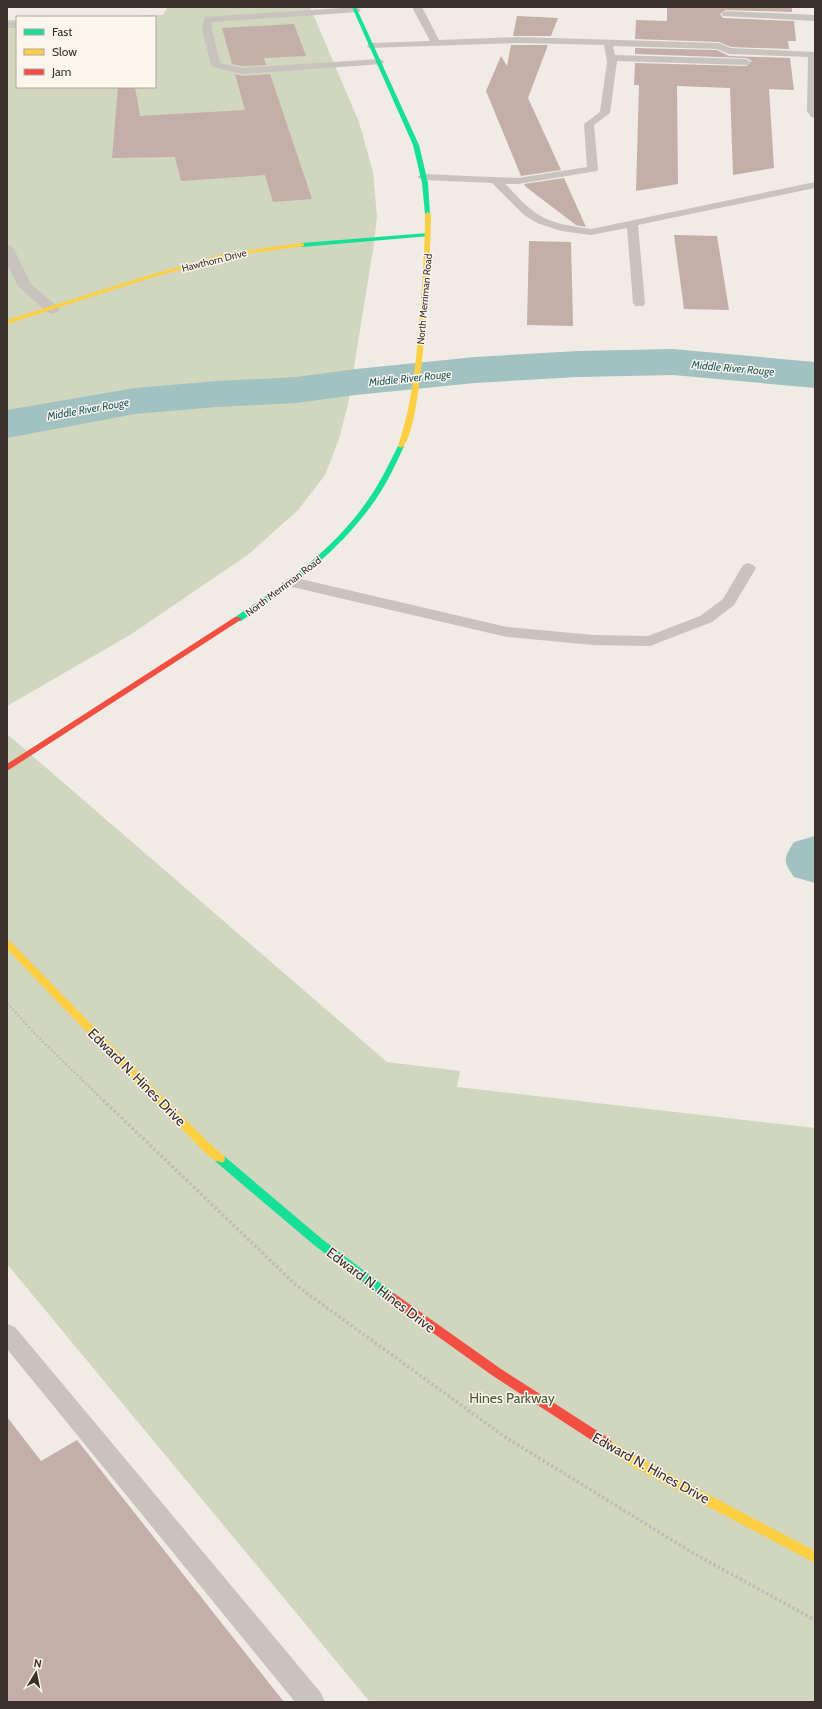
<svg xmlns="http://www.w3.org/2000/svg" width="822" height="1709" viewBox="0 0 822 1709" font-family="Cabin,sans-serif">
	<rect width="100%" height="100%" fill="#f0ebe5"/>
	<g fill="#d1d6bf">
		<polygon points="168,7 310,7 359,122 373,172 377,217 373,250 348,404 338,442 325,475 298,510 249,554 130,635 7,706 7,20 17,20 17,87 155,87 155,17 113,17 163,15"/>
		<polygon points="7,734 387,1062 460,1071 457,1087 815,1128 815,1702 370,1702 7,1264"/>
	</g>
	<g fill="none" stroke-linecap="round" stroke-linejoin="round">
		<g fill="#a1c2c1" fill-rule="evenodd">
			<polygon points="673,349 815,362 815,388 673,375 578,377 475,383 356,395 296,403 217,407 135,414 7,438 7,410 135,388 217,381 296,377 356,369 475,357 578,351"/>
			<path d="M815,836v47l-21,-6c-11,-16 -11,-18 0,-35z"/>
		</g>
	</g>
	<g fill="#c3afa7">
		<polygon points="667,7 792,7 792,12 726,10 720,14 723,18 794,21 796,41 788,41 789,49 731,47 719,42 635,39 636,20 667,21"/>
		<polygon points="517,16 558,18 551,36 513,36"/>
		<polygon points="294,24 306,56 264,58 266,65 242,66 232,64 222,28"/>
		<polygon points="511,45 548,45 528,98 561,170 521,176 486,91 501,56 507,66"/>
		<polygon points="635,48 717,50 729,56 790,58 794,90 769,89 774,168 733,175 730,88 677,86 678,184 636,191 639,85 634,85 635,63 746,66 752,61 746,58 635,54"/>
		<polygon points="235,74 242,76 270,74 312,199 273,202 265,175 181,181 175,157 112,158 118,87 135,87 140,116 245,110"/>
		<polygon points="564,178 586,227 576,225 526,187 524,184"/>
		<polygon points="674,235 717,236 729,310 684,309"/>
		<polygon points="529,241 571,242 573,326 527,325"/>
		<polygon points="7,1417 41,1461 77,1440 284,1702 7,1702"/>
	</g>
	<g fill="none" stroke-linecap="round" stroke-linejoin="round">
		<polyline stroke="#c2bbb6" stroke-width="2.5" stroke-dasharray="2 2" stroke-linecap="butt" points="7,1003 35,1034 104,1101"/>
		<polyline stroke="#c2bbb6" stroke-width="3.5" stroke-dasharray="2.5 2.5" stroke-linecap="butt" points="103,1100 297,1286 505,1437 693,1553 815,1620"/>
		<g fill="#c9c3be" fill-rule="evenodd">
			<polygon points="356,7 359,8 361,10 359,12 212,22 212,29 220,63 242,68 379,59 382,60 384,62 382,64 242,74 212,67 211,65 202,29 205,17"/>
			<path d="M412,7h10l17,33 80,-3 200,6 12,5 84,4v66l-4,-1 -4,-6 1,-54 -79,-3 -12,-5 -104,-3 2,9 131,4 5,3 -5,3 -129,-4 -7,52 -16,12 4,44 -1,2 -79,13h-13c9,8 17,19 27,26 17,14 39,16 59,19l224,-47v6l-177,37 7,78 -2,3h-8l-2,-3 -6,-75 -36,7 -30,-4 -24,-8 -13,-8 -32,-32 -69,-3 -6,-3 6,-3 95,4 69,-11 -3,-43 16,-12 7,-50 -3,-17 -85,-2 -150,5 -2,-2 2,-2 3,-1 58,-2z"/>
			<polygon points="726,11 815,15 815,21 723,16 721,14"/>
			<rect x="7" y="22" width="10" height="6"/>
			<polygon points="748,563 753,565 756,568 734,605 712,622 650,646 593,645 507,637 292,587 287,585 284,582 287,579 292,577 507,627 593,635 648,636 700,616 723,599 743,565"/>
			<polygon points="7,1324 15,1327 321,1693 325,1702 295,1702 7,1349"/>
		</g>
		<polygon fill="#c9c3be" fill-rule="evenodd" points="7,245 12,246 14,249 31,284 57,306 60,309 57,312 52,314 47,312 18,286 7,264"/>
		<g fill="#16e098" fill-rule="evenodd">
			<polygon points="352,7 356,7 419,145 428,183 430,215 425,214 422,183 413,145"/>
			<polygon points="428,233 430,234 430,236 302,247 299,245 302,243"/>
			<path d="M401,444l3,2c-8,18 -17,37 -28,53 -35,51 -85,88 -135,122h-6l-1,-2 1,-2c50,-33 101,-69 135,-120 11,-16 19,-33 28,-51z"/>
			<polygon points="220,1155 224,1156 322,1239 395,1294 397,1297 395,1300 391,1301 387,1300 314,1245 216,1162 215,1159 216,1156"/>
		</g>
		<g fill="#ffcf43" fill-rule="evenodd">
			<path d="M428,212l3,2c0,29 -8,226 -30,234l-3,-2c16,-47 19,-95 23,-144 2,-29 4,-58 4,-88z"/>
			<polygon points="302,243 304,244 304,246 229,256 147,279 7,324 7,320 143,277 227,253"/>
			<path d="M7,940l3,1 122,125 76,76 16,14 1,3 -1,3c-10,3 -28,-19 -35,-26 -62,-62 -122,-124 -182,-187z"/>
			<polygon points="606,1438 643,1460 815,1551 815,1563 635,1468 602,1447 600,1443 602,1439"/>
		</g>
		<g fill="#f24e42" fill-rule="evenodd">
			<polygon points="235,617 238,617 242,619 7,771 7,764"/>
			<polygon points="391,1293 395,1294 501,1369 610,1439 612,1443 610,1447 606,1448 602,1447 493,1376 387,1300 385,1297 387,1294"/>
		</g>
	</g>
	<g text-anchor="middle" stroke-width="3" stroke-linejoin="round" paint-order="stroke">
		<g font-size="10" fill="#3b302b" stroke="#fbf5ee">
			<text transform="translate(214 260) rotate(-14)" y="4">Hawthorn Drive</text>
			<text transform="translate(424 299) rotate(-85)" y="4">North Merriman Road</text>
			<text transform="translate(283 586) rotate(-37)" y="4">North Merriman Road</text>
		</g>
		<g font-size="11" font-style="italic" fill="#1f5a5e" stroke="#fbf5ee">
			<text transform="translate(733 368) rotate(5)" y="4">Middle River Rouge</text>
			<text transform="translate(410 378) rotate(-6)" y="4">Middle River Rouge</text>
			<text transform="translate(88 409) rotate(-10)" y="4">Middle River Rouge</text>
		</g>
		<g font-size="14" fill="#3b302b" stroke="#fbf5ee">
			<text transform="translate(137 1077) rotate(45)" y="5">Edward N. Hines Drive</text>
			<text transform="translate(381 1290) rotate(37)" y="5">Edward N. Hines Drive</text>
			<text transform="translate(651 1468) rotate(29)" y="5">Edward N. Hines Drive</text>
		</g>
		<g font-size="14" fill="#4a5a2e" stroke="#fbf5ee">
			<text x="512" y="1403">Hines Parkway</text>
		</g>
	</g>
	<rect width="822" height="1709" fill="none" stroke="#3b302b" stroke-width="16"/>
	<rect x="16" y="16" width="140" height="72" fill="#fbf5ee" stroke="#aea6a0"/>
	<rect x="24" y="29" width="20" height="6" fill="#16e098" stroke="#aea6a0"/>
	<text x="52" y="36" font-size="12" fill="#3b302b">Fast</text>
	<rect x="24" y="49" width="20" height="6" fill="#ffcf43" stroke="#aea6a0"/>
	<text x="52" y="56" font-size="12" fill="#3b302b">Slow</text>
	<rect x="24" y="69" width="20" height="6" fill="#f24e42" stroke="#aea6a0"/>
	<text x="52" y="76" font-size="12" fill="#3b302b">Jam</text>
	<g transform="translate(36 1673) rotate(10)" stroke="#fbf5ee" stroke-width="3" paint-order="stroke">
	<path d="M0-3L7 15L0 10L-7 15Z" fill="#3b302b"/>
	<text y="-6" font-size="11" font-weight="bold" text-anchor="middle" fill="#3b302b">N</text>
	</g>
</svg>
